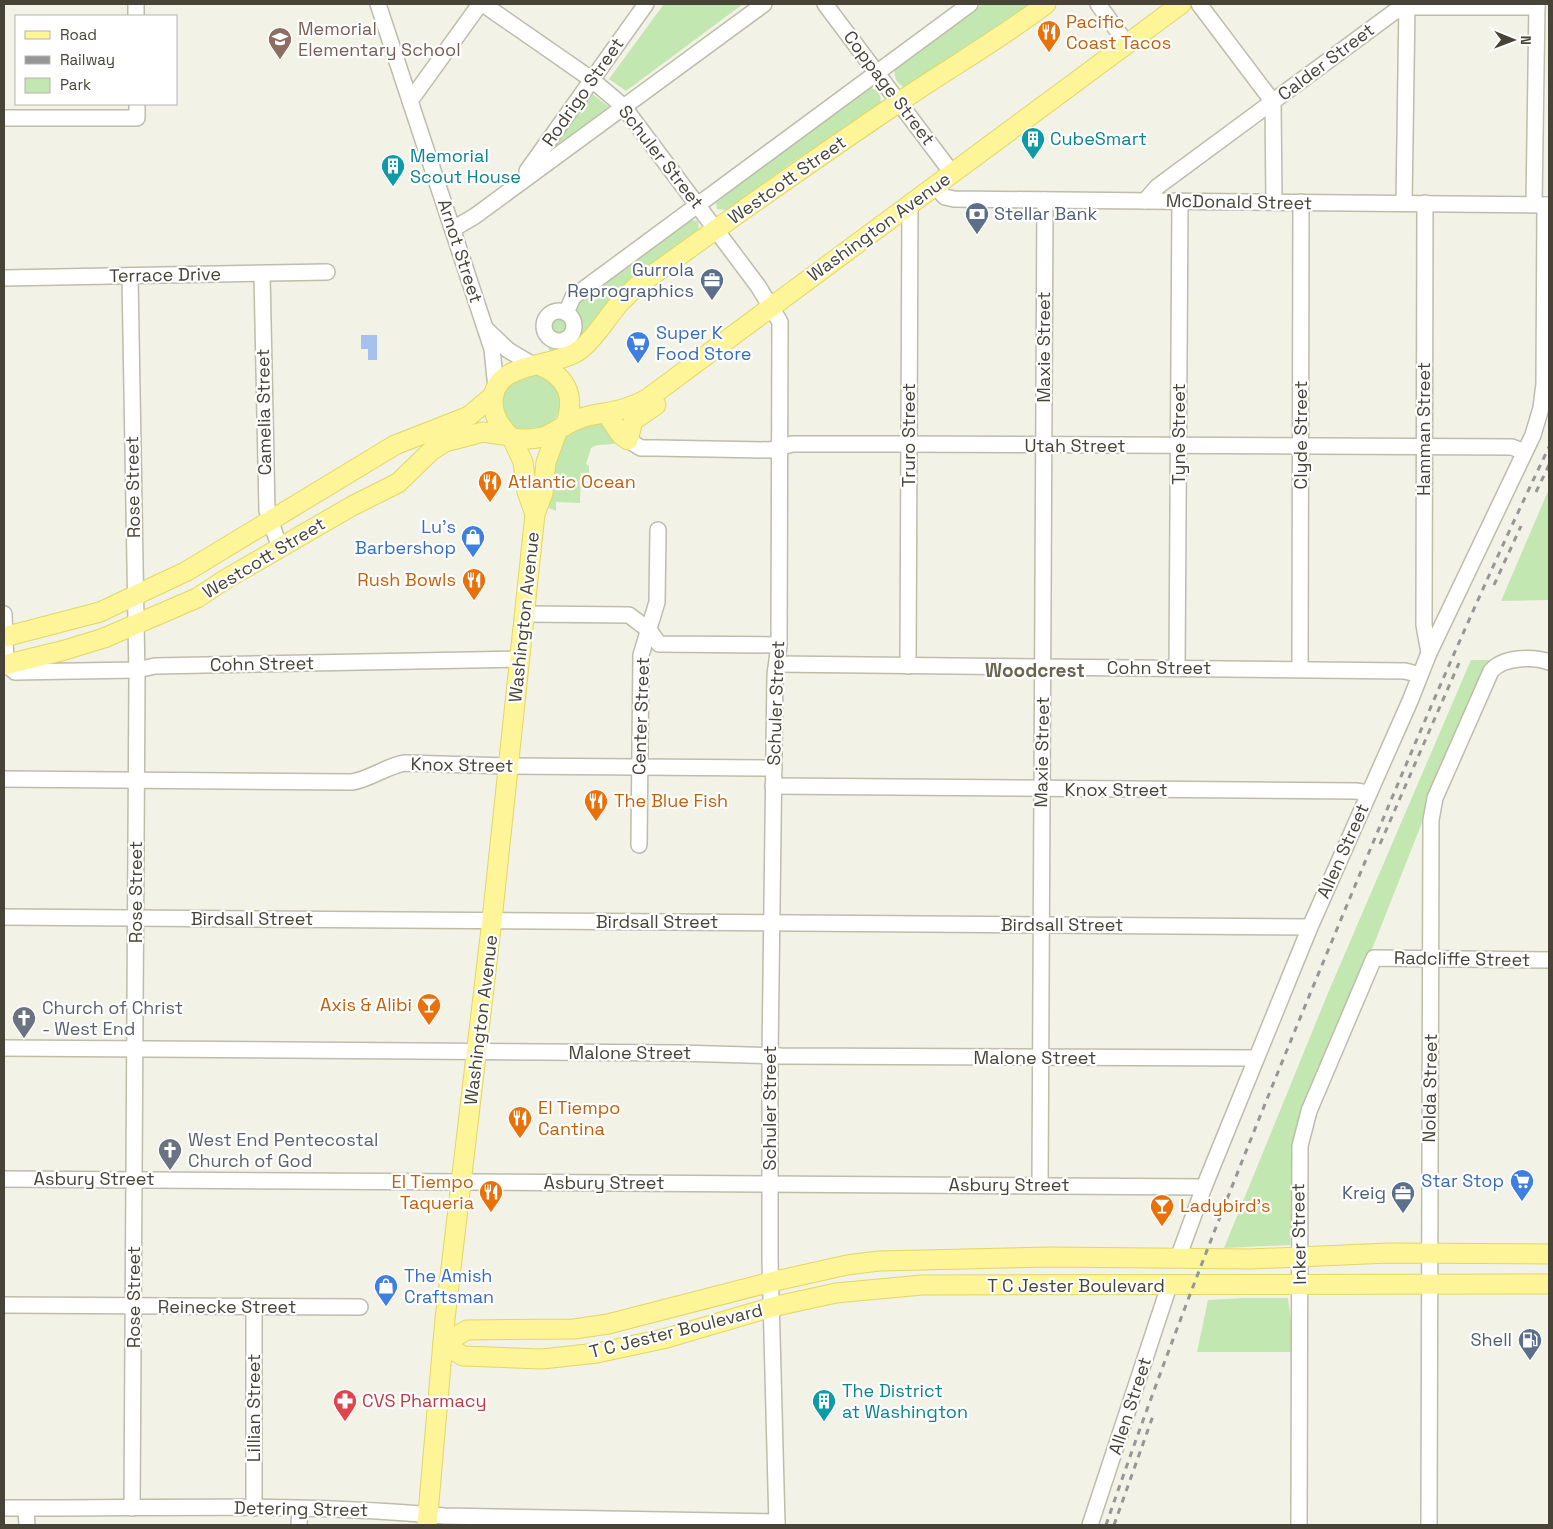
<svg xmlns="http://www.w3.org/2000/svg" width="1553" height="1529" viewBox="0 0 1553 1529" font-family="'Space Grotesk',sans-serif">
	<rect width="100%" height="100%" fill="#f3f2e7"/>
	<g fill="#c3e7b0">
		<polygon points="664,4 743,4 626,91 609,79"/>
		<path d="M982,4h51l-127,84c-8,-3 -13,-10 -11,-19z"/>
		<path d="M871,88c9,3 11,9 9,18l-89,57 -64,47 -10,-1 -1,-7 2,-3 149,-110z"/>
		<polygon points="591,93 609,107 607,112 559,147 556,145 556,142"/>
		<polygon points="690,220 698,221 699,230 585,338 549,356 549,345 567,345 575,336 577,307 581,300"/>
		<circle cx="558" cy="326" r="10"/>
		<circle cx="531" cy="403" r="29"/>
		<path d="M602,421l16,21c-10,5 -18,0 -27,6l-5,16 3,2v7h-8l-1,30 -24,-1v9l-7,-3c1,-24 1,-68 26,-80 8,-4 19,-5 27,-7z"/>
		<polygon points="1549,489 1549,600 1501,601"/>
		<polygon points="1471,660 1496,660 1431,800 1372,949 1305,1107 1295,1147 1290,1245 1224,1248 1328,993"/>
		<polygon points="1244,1298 1288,1298 1295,1352 1197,1352 1208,1300"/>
	</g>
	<polygon fill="#a4c1ef" points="361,335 377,335 377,360 368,360 368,349 361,349"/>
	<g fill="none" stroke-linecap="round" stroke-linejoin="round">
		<g stroke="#bfbcaa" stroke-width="18">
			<g id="minor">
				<polyline points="136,4 136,16"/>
				<polyline points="378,4 492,349 496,388"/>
				<polyline points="483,4 591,79 623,106 758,286 780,322 779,645 775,675 770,1056 770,1259 777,1525"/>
				<polyline points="825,4 952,173"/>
				<polyline points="1098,4 1127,44"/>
				<polyline points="1199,4 1273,102 1274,202"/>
				<polyline points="410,101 480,4"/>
				<polyline points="4,118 137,118 137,104"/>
				<polyline points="527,171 646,4"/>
				<polyline points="935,186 945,197 954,199 1549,205"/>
				<polyline points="1145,201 1157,187 1394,12 1407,7 1537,7"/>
				<polyline points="1404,203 1407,4"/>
				<polyline points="1425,203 1424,625 1429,653"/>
				<polyline points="1534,204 1537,4"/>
				<polyline points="453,229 475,216 764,4"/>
				<polyline points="262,274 267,511 280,548"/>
				<polyline points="130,276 137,678 132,1508"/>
				<polyline points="4,278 327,272"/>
				<circle cx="559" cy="326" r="15"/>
				<polyline points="566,313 573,297 970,4"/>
				<polyline points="487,330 508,350 533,365"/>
				<polyline points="628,440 641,448 656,448 770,450 792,444 898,444 1512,447 1524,452"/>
				<polyline points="4,614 6,664 15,672 137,670 155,666 521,659"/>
				<polyline points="526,614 629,615 650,631 659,644 779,645"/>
				<polyline points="777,664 1405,671 1420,675"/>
				<polyline points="908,666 910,204"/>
				<polyline points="1177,668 1180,201"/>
				<polyline points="1300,669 1301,202"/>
				<path d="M4,779l348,3c19,-3 34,-16 53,-19l103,3 266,2"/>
				<polyline points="773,786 1356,791 1368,793"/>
				<polyline points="639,845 641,655 657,602 658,530"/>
				<polyline points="4,917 1310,927"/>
				<polyline points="4,1048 679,1053 782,1056 1256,1058"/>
				<polyline points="4,1179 1204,1187"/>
				<polyline points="1040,1185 1045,200"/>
				<polyline points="1178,1258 1204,1187 1310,927 1410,701 1429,653 1533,435 1541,408 1544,384 1545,205"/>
				<polyline points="4,1305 360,1307"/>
				<path d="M4,1508c146,1 294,-6 440,8l333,6"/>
				<polyline points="254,1508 254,1307"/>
				<polyline points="26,1509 27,1525"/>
				<polyline points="299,1525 300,1509"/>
				<polyline points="1090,1525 1169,1286"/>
				<polyline points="1299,1525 1300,1146 1309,1111 1374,958 1549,960"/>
				<path d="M1429,1525l2,-705 4,-22 56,-127c12,-14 42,-15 58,-9"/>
			</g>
		</g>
		<g stroke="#e2d666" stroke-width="21">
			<g id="major">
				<path d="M1046,4c-47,36 -99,65 -148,99 -88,59 -175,121 -261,183 -6,6 -13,12 -19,19 -12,14 -22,32 -37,44 -25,20 -88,10 -88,53 0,14 9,27 19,36 43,6 42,-14 76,-22 25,-5 36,-5 59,-17l534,-395"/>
				<path d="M539,365c29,12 37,32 26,61"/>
				<polyline points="607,414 621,435 628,440 633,421 656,405"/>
				<polyline points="512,438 523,462 527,492 535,514"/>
				<polyline points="4,637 100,612 187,571 395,445 469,416 494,395"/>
				<polyline points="4,665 65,650 104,638 197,598 226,579 352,506 398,483 431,451 445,442 483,432 510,436"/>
				<polyline points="443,1344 467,1330 574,1329 608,1324 771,1282 847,1265 879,1261 1051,1257 1250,1259 1389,1253 1549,1254"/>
				<polyline points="443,1344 463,1356 542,1359 597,1353 667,1338 772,1307 836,1293 922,1285 1549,1284"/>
				<polyline points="427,1525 445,1319 492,920 535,514 543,493 546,462 557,432"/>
			</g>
		</g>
		<use href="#minor" stroke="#fff" stroke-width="15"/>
		<use href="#major" stroke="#fdf597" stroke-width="19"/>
		<g stroke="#969696" stroke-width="3" stroke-dasharray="6 6" stroke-linecap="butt">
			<polyline points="1536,492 1549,465"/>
			<polyline points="1494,585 1521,526"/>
			<polyline points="1380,844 1459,663"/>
			<path d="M1106,1525c68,-197 146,-392 226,-584 69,-166 139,-332 217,-494"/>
			<polyline points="1114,1525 1154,1413"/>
		</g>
	</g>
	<defs>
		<g id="restaurant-pin" transform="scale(1.25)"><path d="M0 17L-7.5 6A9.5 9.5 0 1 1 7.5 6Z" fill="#e8710a" stroke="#fff"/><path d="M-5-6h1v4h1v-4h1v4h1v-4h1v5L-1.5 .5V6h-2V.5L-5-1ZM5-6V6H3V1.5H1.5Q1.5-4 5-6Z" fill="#fff"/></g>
		<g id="school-pin" transform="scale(1.25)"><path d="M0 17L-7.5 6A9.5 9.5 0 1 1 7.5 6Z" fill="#8d6e63" stroke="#fff"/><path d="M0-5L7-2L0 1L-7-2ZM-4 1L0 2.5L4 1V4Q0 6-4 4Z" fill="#fff"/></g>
		<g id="building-pin" transform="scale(1.25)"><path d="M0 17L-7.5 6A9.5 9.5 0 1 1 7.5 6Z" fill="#0f9aa8" stroke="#fff"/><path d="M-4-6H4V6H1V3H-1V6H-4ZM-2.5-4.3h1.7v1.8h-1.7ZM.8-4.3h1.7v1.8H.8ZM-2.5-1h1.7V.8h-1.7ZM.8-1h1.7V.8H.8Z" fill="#fff"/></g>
		<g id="bank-pin" transform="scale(1.25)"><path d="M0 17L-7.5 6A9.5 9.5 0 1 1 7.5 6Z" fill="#5c6f8a" stroke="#fff"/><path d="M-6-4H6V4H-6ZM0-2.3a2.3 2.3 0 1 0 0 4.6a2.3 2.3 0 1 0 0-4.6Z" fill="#fff"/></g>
		<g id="office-pin" transform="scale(1.25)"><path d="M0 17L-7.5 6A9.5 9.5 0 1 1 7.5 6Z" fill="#5c6f8a" stroke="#fff"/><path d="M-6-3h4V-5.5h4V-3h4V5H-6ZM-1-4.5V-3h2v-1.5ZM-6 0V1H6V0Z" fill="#fff"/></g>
		<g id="supermarket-pin" transform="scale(1.25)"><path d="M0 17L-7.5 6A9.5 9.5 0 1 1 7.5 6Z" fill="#3f7fe0" stroke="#fff"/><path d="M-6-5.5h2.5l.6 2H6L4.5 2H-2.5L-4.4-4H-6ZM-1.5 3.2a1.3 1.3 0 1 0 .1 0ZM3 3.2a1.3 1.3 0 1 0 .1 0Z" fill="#fff"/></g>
		<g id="shop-pin" transform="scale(1.25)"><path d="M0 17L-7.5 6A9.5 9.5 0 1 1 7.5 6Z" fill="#3f7fe0" stroke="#fff"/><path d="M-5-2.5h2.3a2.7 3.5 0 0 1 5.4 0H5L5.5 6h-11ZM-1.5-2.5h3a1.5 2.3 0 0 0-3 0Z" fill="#fff"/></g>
		<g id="bar-pin" transform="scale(1.25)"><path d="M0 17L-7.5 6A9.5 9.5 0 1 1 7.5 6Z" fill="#e8710a" stroke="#fff"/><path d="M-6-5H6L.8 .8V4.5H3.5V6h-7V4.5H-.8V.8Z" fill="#fff"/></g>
		<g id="church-pin" transform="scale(1.25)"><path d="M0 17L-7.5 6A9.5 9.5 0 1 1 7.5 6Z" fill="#6b7280" stroke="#fff"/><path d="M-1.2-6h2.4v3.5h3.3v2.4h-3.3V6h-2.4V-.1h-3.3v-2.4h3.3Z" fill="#fff"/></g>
		<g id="fuel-pin" transform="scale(1.25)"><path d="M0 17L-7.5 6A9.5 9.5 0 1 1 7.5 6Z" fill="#5c6f8a" stroke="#fff"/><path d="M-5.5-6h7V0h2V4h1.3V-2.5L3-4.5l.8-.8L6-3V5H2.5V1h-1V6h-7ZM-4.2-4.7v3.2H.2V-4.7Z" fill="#fff"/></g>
		<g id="pharmacy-pin" transform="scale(1.25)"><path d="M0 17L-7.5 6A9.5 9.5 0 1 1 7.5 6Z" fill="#e0444e" stroke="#fff"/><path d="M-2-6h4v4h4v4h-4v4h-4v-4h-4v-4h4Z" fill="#fff"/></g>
	</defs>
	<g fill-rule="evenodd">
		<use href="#restaurant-pin" x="1049" y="32"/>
		<use href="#school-pin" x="280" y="39"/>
		<use href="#building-pin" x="1033" y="139"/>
		<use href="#building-pin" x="393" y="166"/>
		<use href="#bank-pin" x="977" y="214"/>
		<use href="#office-pin" x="712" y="280"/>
		<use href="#supermarket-pin" x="638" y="343"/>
		<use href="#restaurant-pin" x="490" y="482"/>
		<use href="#shop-pin" x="473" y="537"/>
		<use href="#restaurant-pin" x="474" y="580"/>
		<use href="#restaurant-pin" x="596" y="801"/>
		<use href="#bar-pin" x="429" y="1005"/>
		<use href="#church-pin" x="24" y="1018"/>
		<use href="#restaurant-pin" x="520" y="1118"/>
		<use href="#church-pin" x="170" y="1150"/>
		<use href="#supermarket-pin" x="1522" y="1181"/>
		<use href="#restaurant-pin" x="491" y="1192"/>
		<use href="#office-pin" x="1403" y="1193"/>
		<use href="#bar-pin" x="1162" y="1206"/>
		<use href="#shop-pin" x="386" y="1286"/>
		<use href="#fuel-pin" x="1530" y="1340"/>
		<use href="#pharmacy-pin" x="345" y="1401"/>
		<use href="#building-pin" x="824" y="1401"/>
	</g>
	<g text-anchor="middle" stroke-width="4.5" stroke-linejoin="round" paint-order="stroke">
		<g font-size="18" fill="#c56008" stroke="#fff" text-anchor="start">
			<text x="1066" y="28">Pacific<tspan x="1066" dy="21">Coast Tacos</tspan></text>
			<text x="508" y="488">Atlantic Ocean</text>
			<text x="456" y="586" text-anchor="end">Rush Bowls</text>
			<text x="614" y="807">The Blue Fish</text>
			<text x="412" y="1011" text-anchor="end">Axis &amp; Alibi</text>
			<text x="538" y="1114">El Tiempo<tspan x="538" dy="21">Cantina</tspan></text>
			<text x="474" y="1188" text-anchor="end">El Tiempo<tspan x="474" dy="21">Taqueria</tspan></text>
			<text x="1180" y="1212">Ladybird's</text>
		</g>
		<g font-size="18" fill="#785e54" stroke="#fff" text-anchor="start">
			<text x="298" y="35">Memorial<tspan x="298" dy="21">Elementary School</tspan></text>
		</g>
		<g font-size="18" fill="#474336" stroke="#fff">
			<text transform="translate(1326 62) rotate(-37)" y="6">Calder Street</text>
			<text transform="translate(889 88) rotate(53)" y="6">Coppage Street</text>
			<text transform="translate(583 92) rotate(-55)" y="6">Rodrigo Street</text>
			<text transform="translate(661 157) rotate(52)" y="6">Schuler Street</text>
			<text transform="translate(787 180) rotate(-35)" y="6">Westcott Street</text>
			<text transform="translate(1239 202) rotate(1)" y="6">McDonald Street</text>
			<text transform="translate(879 227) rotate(-36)" y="6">Washington Avenue</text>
			<text transform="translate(460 251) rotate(72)" y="6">Arnot Street</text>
			<text transform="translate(165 275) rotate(-1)" y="6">Terrace Drive</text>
			<text transform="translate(1044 347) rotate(-90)" y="6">Maxie Street</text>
			<text transform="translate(264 412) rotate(-91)" y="6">Camelia Street</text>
			<text transform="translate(1424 429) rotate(-90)" y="6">Hamman Street</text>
			<text transform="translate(1179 434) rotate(-90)" y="6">Tyne Street</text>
			<text transform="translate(909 435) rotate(-90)" y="6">Truro Street</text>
			<text transform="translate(1301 435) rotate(-90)" y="6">Clyde Street</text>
			<text x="1075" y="452">Utah Street</text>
			<text transform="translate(133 487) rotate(-91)" y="6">Rose Street</text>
			<text transform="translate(264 558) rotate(-31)" y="6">Westcott Street</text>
			<text transform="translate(524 617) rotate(-84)" y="6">Washington Avenue</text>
			<text transform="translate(262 664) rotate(-1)" y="6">Cohn Street</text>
			<text x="1159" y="674">Cohn Street</text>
			<text transform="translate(776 703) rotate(-88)" y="6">Schuler Street</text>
			<text transform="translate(641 716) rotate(-88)" y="6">Center Street</text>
			<text transform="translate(1042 752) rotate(-89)" y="6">Maxie Street</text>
			<text transform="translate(462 765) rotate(1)" y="6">Knox Street</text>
			<text x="1116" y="796">Knox Street</text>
			<text transform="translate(1343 851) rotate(-66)" y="6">Allen Street</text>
			<text transform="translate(136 892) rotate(-90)" y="6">Rose Street</text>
			<text x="252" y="925">Birdsall Street</text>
			<text x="657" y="928">Birdsall Street</text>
			<text x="1062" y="931">Birdsall Street</text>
			<text transform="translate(1462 959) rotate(1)" y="6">Radcliffe Street</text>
			<text transform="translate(481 1020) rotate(-83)" y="6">Washington Avenue</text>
			<text x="630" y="1059">Malone Street</text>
			<text x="1035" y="1064">Malone Street</text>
			<text transform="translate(1430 1088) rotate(-89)" y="6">Nolda Street</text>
			<text transform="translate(770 1108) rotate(-90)" y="6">Schuler Street</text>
			<text x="94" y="1185">Asbury Street</text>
			<text x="604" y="1189">Asbury Street</text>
			<text x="1009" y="1191">Asbury Street</text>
			<text transform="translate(1299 1234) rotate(-91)" y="6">Inker Street</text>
			<text x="1076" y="1292">T C Jester Boulevard</text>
			<text transform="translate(134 1297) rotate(-90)" y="6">Rose Street</text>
			<text x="227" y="1313">Reinecke Street</text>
			<text transform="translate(676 1331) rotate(-14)" y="6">T C Jester Boulevard</text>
			<text transform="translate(1130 1406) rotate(-72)" y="6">Allen Street</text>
			<text transform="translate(254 1408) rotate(-90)" y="6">Lillian Street</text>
			<text transform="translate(301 1509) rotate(1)" y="6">Detering Street</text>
		</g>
		<g font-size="18" fill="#0d838f" stroke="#fff" text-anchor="start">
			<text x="1050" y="145">CubeSmart</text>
			<text x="410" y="162">Memorial<tspan x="410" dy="21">Scout House</tspan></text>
			<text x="842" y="1397">The District<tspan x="842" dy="21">at Washington</tspan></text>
		</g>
		<g font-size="18" fill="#4e5e75" stroke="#fff" text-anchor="end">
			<text x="994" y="220" text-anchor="start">Stellar Bank</text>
			<text x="694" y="276">Gurrola<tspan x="694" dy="21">Reprographics</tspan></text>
			<text x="1386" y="1199">Kreig</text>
			<text x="1512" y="1346">Shell</text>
		</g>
		<g font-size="18" fill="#366cbe" stroke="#fff" text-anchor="start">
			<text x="656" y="339">Super K<tspan x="656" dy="21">Food Store</tspan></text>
			<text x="456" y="533" text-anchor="end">Lu's<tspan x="456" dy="21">Barbershop</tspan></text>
			<text x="1504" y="1187" text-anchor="end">Star Stop</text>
			<text x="404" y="1282">The Amish<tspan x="404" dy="21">Craftsman</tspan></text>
		</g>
		<g font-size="18" fill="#5b616d" stroke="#fff" text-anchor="start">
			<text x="42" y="1014">Church of Christ<tspan x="42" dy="21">- West End</tspan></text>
			<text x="188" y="1146">West End Pentecostal<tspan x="188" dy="21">Church of God</tspan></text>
		</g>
		<g font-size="18" fill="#be3a42" stroke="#fff" text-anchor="start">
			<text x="362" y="1407">CVS Pharmacy</text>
		</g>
		<g font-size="19" font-weight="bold" fill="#69644e" stroke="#fff">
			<text x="1035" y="677">Woodcrest</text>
		</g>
	</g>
	<rect width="1553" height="1529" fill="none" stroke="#474336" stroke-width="10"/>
	<rect x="15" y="15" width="162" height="90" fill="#ffffff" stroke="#b5b4af"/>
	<rect x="25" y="31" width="25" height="8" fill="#fdf597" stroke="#b5b4af"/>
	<text x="60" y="40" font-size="15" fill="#474336">Road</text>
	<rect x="25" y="56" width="25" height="8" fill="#969696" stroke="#b5b4af"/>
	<text x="60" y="65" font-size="15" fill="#474336">Railway</text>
	<rect x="25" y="78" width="25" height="15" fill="#c3e7b0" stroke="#b5b4af"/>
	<text x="60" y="90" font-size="15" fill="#474336">Park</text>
	<g transform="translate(1513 40) rotate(91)" stroke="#ffffff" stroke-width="4" paint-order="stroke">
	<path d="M0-4L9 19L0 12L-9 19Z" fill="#474336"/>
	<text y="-8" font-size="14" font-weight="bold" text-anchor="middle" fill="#474336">N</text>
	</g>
</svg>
